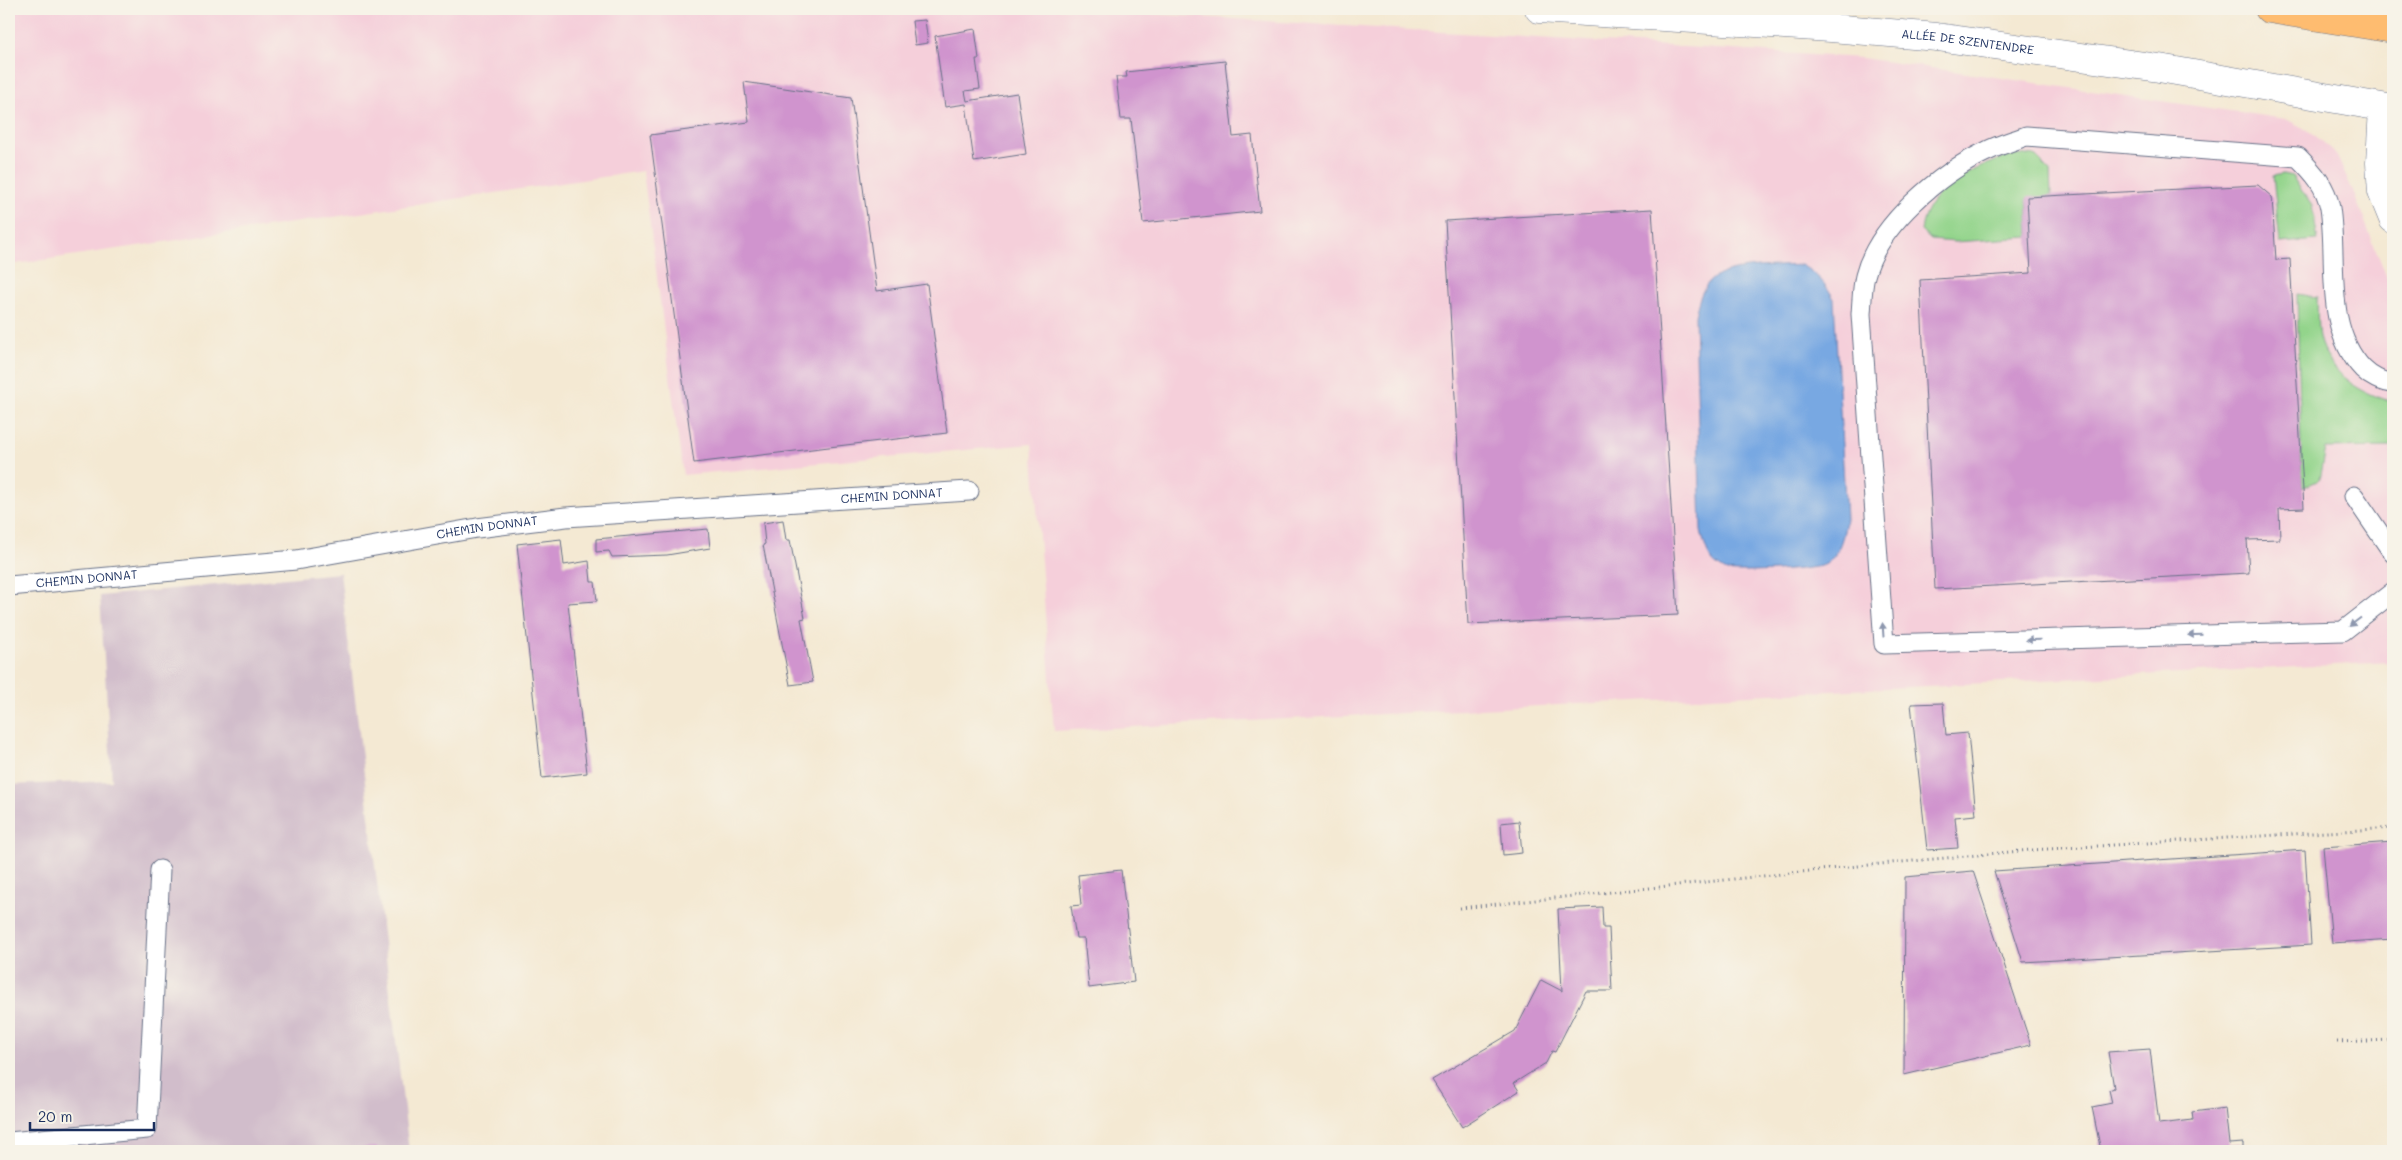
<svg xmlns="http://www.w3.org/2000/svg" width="2402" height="1160" viewBox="0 0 2402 1160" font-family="Mali,sans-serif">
	<rect width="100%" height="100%" fill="#f7f3e8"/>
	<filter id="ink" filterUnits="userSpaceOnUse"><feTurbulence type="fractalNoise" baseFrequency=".02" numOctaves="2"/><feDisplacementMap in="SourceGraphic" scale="10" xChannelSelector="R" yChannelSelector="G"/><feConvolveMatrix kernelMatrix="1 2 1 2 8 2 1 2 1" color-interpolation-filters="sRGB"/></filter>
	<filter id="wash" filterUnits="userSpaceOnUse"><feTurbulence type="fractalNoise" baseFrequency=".0096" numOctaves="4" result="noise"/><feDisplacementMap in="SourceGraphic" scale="20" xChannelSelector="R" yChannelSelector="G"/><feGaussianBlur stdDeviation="1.12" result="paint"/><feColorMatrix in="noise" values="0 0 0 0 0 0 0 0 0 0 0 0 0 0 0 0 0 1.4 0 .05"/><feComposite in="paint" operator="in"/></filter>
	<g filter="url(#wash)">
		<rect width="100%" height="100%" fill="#f4e9d3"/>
		<polygon fill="#f5cfda" points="9,9 1072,9 1862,58 2286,119 2312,133 2335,152 2352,189 2393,293 2393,662 1054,731 1032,444 683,475 643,171 9,265"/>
		<polygon fill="#d1bdcb" points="340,573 409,1151 9,1151 9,785 112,781 100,596"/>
		<g fill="#93d48b" stroke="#578274">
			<path d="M2017,154l18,2 15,15 1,25 -24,2 2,39 -74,5 -24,-2 -10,-9c5,-45 59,-66 96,-77z"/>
			<polygon points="2283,174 2292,176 2312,206 2318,240 2280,243 2273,176"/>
			<path d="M2297,294l20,3c1,14 -1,34 4,47 12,32 40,50 72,58v45l-68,1 -6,32 -17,8z"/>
		</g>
		<path fill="#78a8e2" stroke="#4a6ca0" d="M1801,265c16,9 25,19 33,34l12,220c-2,15 -6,35 -20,45 -8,6 -89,10 -99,7 -3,-1 -7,-4 -10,-6 -10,-7 -13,-23 -16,-34l-6,-215c3,-13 6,-26 15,-35 18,-17 68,-14 91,-16z"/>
		<g id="blocks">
			<g fill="#d094ce">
				<polygon points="925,20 928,43 915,45 912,21"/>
				<polygon points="975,29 979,59 976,59 980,89 965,91 967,101 1017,93 1026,154 974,162 966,104 945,107 935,36"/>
				<polygon points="1225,61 1233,137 1252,135 1260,211 1143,223 1131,119 1121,119 1116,77 1127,77 1126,72"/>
				<polygon points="744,82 851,98 877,291 927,284 947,433 694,463 650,135 749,122"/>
				<polygon points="2258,185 2272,197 2276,260 2290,259 2304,508 2279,509 2280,539 2247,540 2249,573 1935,589 1920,280 2031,273 2027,197"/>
				<polygon points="1652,209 1678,615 1468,624 1445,221"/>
				<polygon points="783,520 786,540 790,540 805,618 801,619 813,682 790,685 763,545 765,544 763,523"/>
				<polygon points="708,529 710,548 667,555 612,557 609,551 596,552 596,539"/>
				<polygon points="561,539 564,565 589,561 591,582 595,582 597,601 568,603 587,773 542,778 517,544"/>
				<polygon points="1943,703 1946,735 1968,733 1976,815 1955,817 1958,848 1927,850 1911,704"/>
				<polygon points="1519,821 1522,853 1503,855 1501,823"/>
				<polygon points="2393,842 2393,939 2332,943 2323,847"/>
				<polygon points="2305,850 2311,945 2023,962 1994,871"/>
				<polygon points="1121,870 1134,982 1089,988 1084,938 1076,938 1071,906 1081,905 1078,875"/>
				<polygon points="1973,871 2031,1045 1904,1075 1905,877"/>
				<polygon points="1602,907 1603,928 1609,928 1612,991 1586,991 1555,1052 1552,1051 1546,1063 1514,1083 1519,1091 1462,1127 1432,1080 1515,1031 1541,980 1562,991 1558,909"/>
				<polygon points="2150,1049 2159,1124 2193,1120 2192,1112 2225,1108 2229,1144 2243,1143 2243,1151 2208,1151 2208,1149 2184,1151 2101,1151 2092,1107 2112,1103 2109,1090 2114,1088 2108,1052"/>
				<polygon points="377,1147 377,1151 319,1151 319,1150"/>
			</g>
		</g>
	</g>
	<g filter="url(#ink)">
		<use href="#blocks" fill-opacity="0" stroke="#677087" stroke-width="1"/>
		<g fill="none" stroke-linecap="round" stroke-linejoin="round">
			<g stroke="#677087" stroke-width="21">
				<g id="lane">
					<path d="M2393,383c-11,0 -23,-7 -30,-14 -40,-42 -25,-109 -33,-161 -4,-22 -17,-36 -32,-51l-272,-21c-13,5 -27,9 -39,15 -47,22 -109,74 -122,125 -3,12 -3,26 -4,38l23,330 459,-13 50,-39"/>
					<polyline points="2354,496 2393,553"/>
					<path id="s1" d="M9,586l287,-26 181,-32 89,-11 403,-26"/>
					<polyline points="9,1142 147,1129 160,870"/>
				</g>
			</g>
			<g stroke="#677087" stroke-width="29">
				<g id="street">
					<path id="s2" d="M1539,9l292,19 106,9 222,31 234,41"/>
					<polyline points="2383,108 2380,163 2382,192 2393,219"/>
				</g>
			</g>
			<g stroke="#677087" stroke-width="29">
				<polyline id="primary" points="2269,9 2393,29"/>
			</g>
			<g stroke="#677087" stroke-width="3" stroke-dasharray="1 4" stroke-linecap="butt">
				<polyline points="1460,908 1848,867 2031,850 2393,828"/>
				<polyline points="2337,1042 2393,1040"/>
			</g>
			<use href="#lane" stroke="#fff" stroke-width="19"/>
			<use href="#street" stroke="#fff" stroke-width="28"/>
			<use href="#primary" stroke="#febc70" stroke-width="28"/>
		</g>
		<defs><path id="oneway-solid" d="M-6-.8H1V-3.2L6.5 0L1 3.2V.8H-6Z" transform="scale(1.25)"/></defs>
		<g fill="#8d97ae">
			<use href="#oneway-solid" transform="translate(2355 622) rotate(143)"/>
			<use href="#oneway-solid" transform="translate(1883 630) rotate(-94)"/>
			<use href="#oneway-solid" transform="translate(2195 635) rotate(178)"/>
			<use href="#oneway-solid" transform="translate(2033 640) rotate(178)"/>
		</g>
	</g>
	<g text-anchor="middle" stroke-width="5" stroke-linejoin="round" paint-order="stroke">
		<g font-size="12" fill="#1b2f5e" stroke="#f7f3e8">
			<text dy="4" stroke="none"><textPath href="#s2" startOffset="430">ALLÉE DE SZENTENDRE</textPath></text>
			<text dy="4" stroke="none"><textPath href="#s1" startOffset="888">CHEMIN DONNAT</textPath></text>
			<text dy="4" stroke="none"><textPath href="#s1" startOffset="482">CHEMIN DONNAT</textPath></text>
			<text dy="4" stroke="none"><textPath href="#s1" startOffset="78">CHEMIN DONNAT</textPath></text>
		</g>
	</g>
	<rect width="2402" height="1160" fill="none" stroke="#f7f3e8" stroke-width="30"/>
	<path d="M30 1122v8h124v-8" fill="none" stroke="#1b2f5e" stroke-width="2.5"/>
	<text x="38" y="1122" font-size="15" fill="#1b2f5e" stroke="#f7f3e8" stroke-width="4" paint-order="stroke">20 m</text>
</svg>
